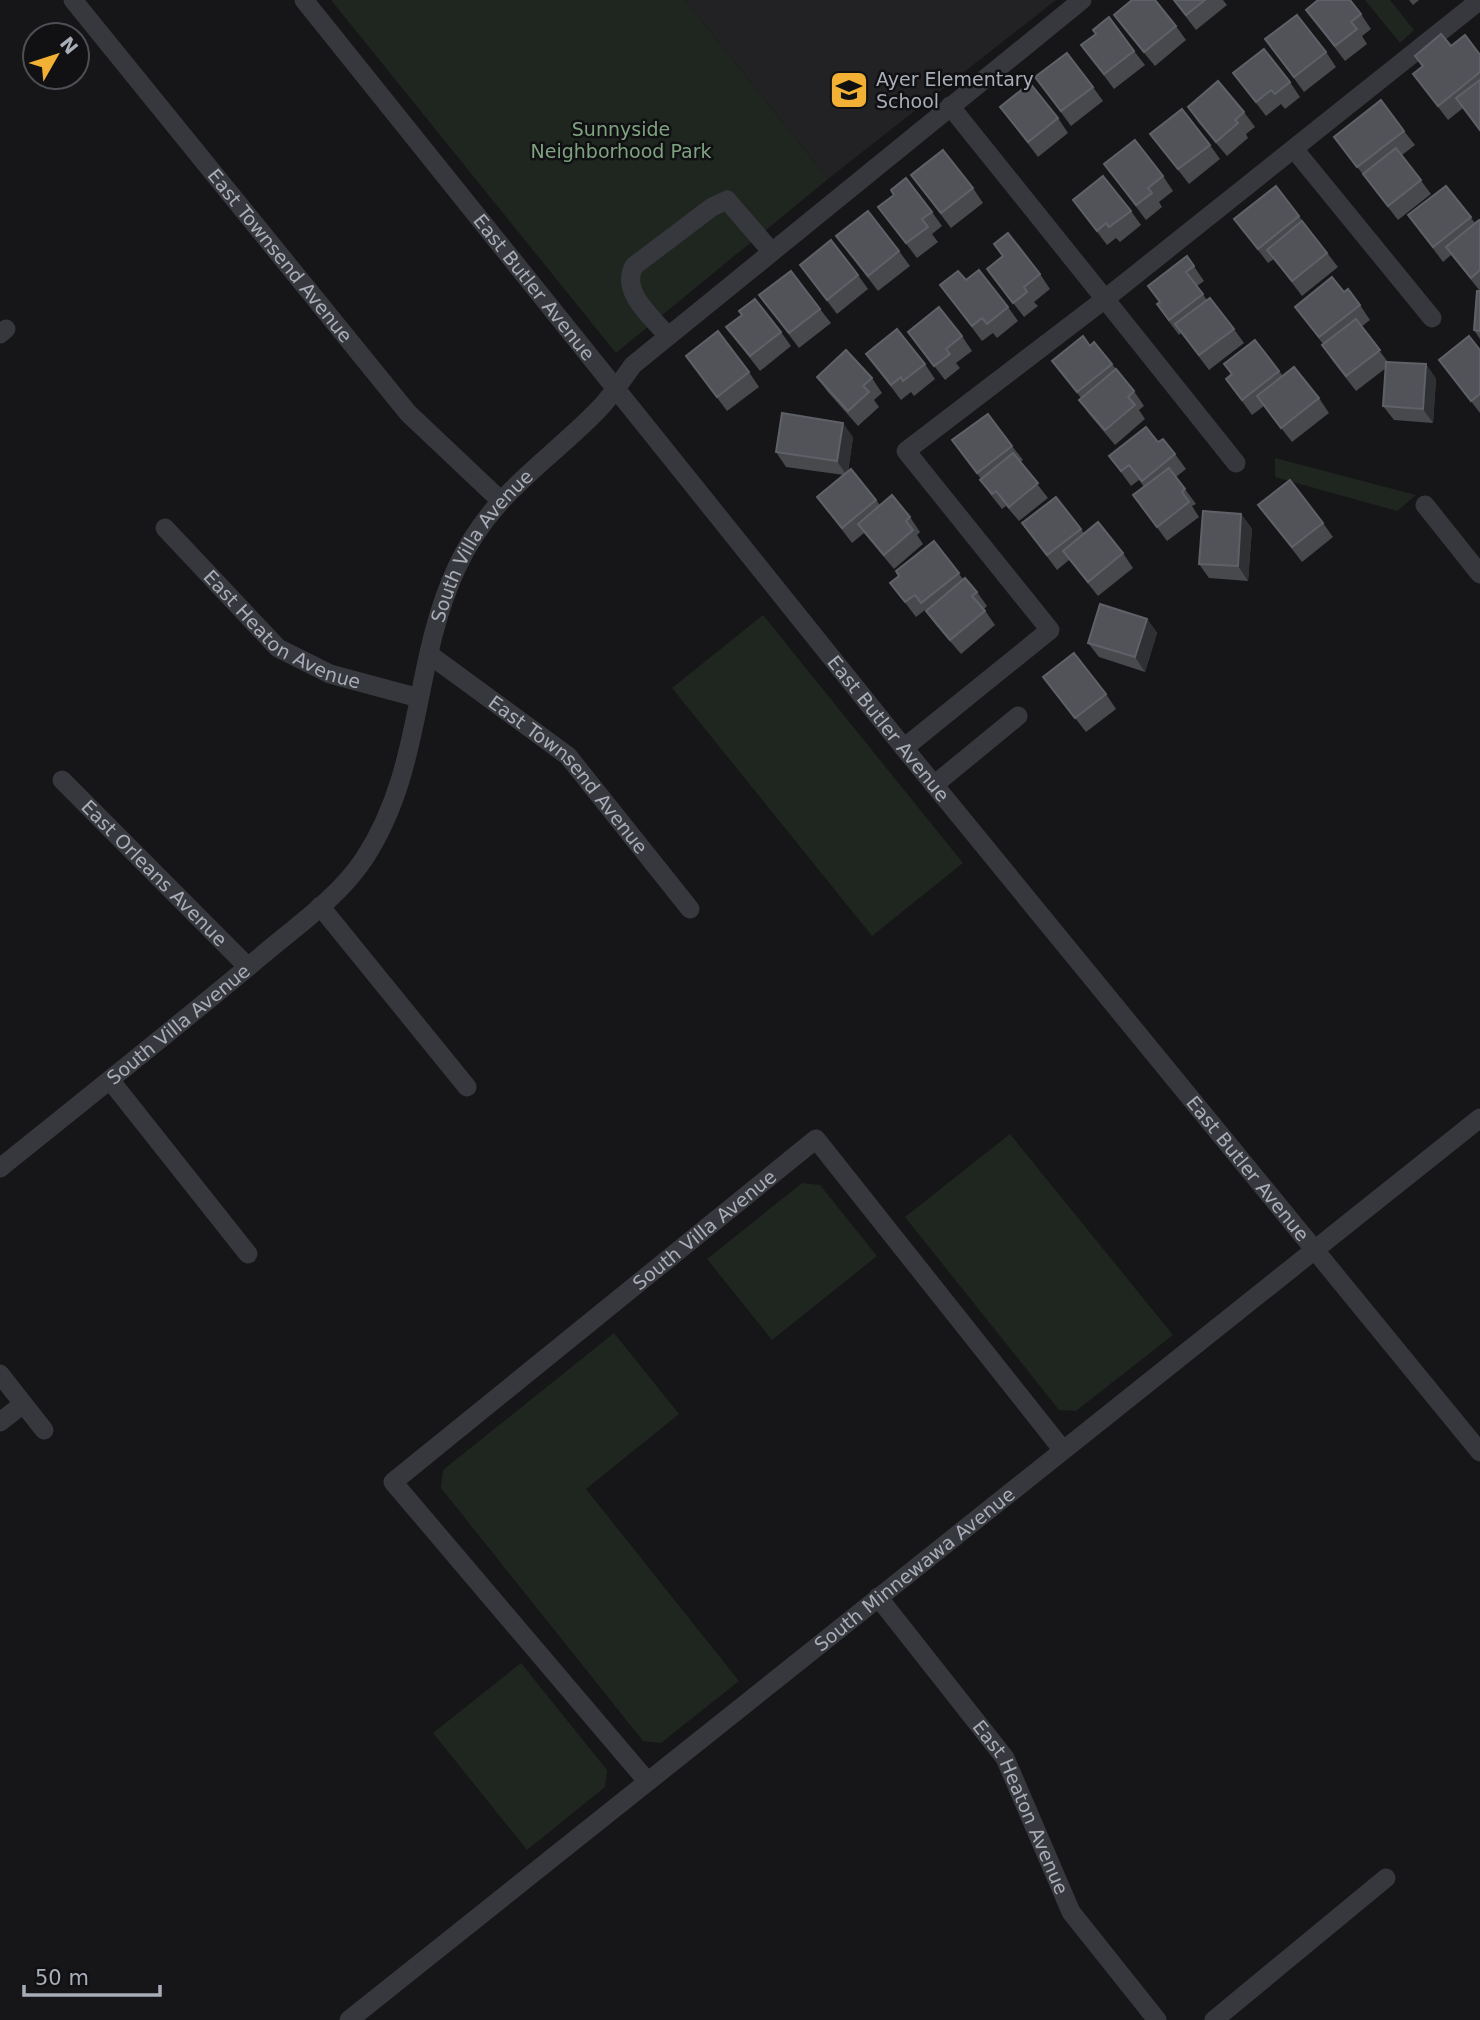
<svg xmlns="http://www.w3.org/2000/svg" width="1480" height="2020" viewBox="0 0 1480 2020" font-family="'DejaVu Sans',sans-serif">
	<rect width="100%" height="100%" fill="#161618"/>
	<polygon fill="#222225" points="685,0 1056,0 828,179"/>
	<g fill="#1e261f">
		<polygon points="331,0 685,0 828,179 616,353"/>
		<polygon points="1365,0 1390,0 1414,30 1400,43"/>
		<polygon points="1275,458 1416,495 1397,511 1275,477"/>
		<polygon points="763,615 963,863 872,936 672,688"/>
		<polygon points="1010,1134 1173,1335 1076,1411 1059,1410 905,1217"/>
		<polygon points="802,1183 820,1185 877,1256 772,1340 707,1259"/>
		<polygon points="614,1333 679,1414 586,1489 739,1681 661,1743 643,1741 441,1488 443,1470"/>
		<polygon points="521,1663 607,1770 605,1787 527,1850 433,1733"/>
	</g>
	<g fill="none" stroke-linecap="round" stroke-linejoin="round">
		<g stroke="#37383d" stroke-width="19">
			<path id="s1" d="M73,0l335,413 92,87"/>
			<path id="s2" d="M304,0l600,748 576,704"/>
			<polyline points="950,106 1105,299 1480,0"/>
			<polyline points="1294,149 1432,318"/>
			<polyline points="0,334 6,329"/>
			<path d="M668,336c-16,-19 -48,-44 -34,-70l78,-59 15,-7 44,51"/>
			<polyline points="1425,505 1480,574"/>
			<path id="s3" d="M165,528l113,120 52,26 89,24"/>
			<path id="s4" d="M430,655l138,101 122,153"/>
			<polyline points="904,748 1050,630 906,451 1105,299 1236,463"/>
			<path id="s5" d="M62,780l186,187"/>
			<polyline points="934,785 1018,716"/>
			<polyline points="320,906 467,1087"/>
			<polyline points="110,1080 248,1254"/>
			<path id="s6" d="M0,1168c87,-70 174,-139 260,-211 35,-30 78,-59 104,-98 60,-91 48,-196 93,-292 34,-73 87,-102 140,-156 14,-14 25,-31 36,-46l449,-365"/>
			<polyline points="0,1374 44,1430"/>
			<polyline points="0,1422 23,1404"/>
			<path id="s7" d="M878,1597l127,161 66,154 86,108"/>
			<path id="s8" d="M647,1781l-254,-299 423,-343 246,310"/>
			<path id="s9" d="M349,2020l1131,-902"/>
			<polyline points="1214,2020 1386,1878"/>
		</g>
	</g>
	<g fill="#47494d">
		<polygon points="1173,0 1223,0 1227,5 1196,30"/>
		<polygon points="1409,0 1419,0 1413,5"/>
		<polygon points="1306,10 1361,14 1371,29 1362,36 1367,44 1345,61"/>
		<polygon points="1114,15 1176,26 1186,40 1155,66 1124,29"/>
		<polygon points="1265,39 1326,52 1336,67 1304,92"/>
		<polygon points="1081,45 1134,51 1145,65 1114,89"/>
		<polygon points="1451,46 1480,55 1480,131 1463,108 1448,120 1413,74 1422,67 1415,56"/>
		<polygon points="1233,73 1290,82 1300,97 1285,109 1281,104 1266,116"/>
		<polygon points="1035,77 1093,87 1103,101 1071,126"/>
		<polygon points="1000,107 1058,118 1068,133 1038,157"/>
		<polygon points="1188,107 1244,112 1255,127 1246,134 1248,138 1227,156 1198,122"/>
		<polygon points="1404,131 1415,145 1402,155 1431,194 1398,220 1334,137"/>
		<polygon points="1150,134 1210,145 1220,159 1189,184"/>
		<polygon points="1104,164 1163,176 1173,191 1159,202 1162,207 1146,220"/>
		<polygon points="911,175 973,188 983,203 951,228"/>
		<polygon points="1446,186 1475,223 1480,221 1480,291 1451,255 1443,262 1408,215"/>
		<polygon points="1073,200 1131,211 1141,225 1120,242 1116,238 1107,245"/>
		<polygon points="878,207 932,212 942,226 932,234 938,242 917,258"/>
		<polygon points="1299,216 1338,267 1302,296 1274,259 1268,263 1234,219"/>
		<polygon points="836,236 899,251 910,266 878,291"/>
		<polygon points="994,244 1040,274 1050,289 1034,302 1038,306 1024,317 987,269 1003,256"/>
		<polygon points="1187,256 1204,281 1197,286 1207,300 1234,329 1244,343 1209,370 1181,333 1179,335 1167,319 1157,304 1160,302 1148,286"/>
		<polygon points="800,265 858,275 868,289 837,314"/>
		<polygon points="966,280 1008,307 1018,321 997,338 993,333 982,341 940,285"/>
		<polygon points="1480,291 1480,339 1474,330"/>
		<polygon points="1344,292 1360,305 1370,320 1361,327 1388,362 1426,364 1436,379 1433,423 1394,420 1383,406 1386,368 1356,391 1332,360 1322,345 1323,344 1295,307"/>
		<polygon points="759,295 820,309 831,323 799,348"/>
		<polygon points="726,327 781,332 791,346 760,371"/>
		<polygon points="908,332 962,336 972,351 956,363 960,368 945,380"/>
		<polygon points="1255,340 1283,376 1319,398 1329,413 1292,442 1264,406 1252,415 1226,379 1231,375 1224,364"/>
		<polygon points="1094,342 1134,391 1144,406 1139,410 1145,419 1115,445 1089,414 1079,400 1081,398 1052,361 1090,346"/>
		<polygon points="1480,350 1480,413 1439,360"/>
		<polygon points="866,354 925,364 935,379 914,396 911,392 901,400"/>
		<polygon points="686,356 749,372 759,387 727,411"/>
		<polygon points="817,377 872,378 882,393 874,400 879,407 858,426 827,391"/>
		<polygon points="853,437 848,472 876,500 880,505 910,517 920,532 917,535 923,544 894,569 864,533 852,543 817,497 844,475 786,467 776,452"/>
		<polygon points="952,440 1012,446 1023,460 1020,462 1048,498 1019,521 1006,506 1002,509 990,494 980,480 981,479"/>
		<polygon points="1158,442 1175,454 1186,469 1176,477 1196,504 1192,506 1199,517 1167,541 1133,495 1144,487 1139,480 1131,486 1109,456"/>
		<polygon points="1056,497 1084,533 1123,553 1133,568 1098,596 1069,560 1057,570 1022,523"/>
		<polygon points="1258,505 1323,523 1333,537 1302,562"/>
		<polygon points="1241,514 1252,529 1248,581 1209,578 1199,564"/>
		<polygon points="934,541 963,579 977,592 987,606 984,609 995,625 961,654 936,625 925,610 916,617 890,583 899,576"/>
		<polygon points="1147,619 1157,633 1145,672 1099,657 1088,643"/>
		<polygon points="1043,677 1106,694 1116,709 1086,732"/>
	</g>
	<g fill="#2f3033">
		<polygon points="1426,364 1436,379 1433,423 1423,409"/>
		<polygon points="843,423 853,437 847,476 837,461"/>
		<polygon points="1241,514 1252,529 1248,581 1238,566"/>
		<polygon points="1147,619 1157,633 1145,672 1135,657"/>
	</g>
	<g fill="#525359" stroke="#5f6168" stroke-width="2">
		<polygon points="1132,0 1155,0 1176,26 1144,52 1114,15"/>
		<polygon points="1174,0 1205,0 1186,15"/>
		<polygon points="1318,0 1350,0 1361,14 1351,22 1357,29 1335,46 1306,10"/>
		<polygon points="1297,15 1326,52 1294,77 1265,39"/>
		<polygon points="1109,17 1134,51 1104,74 1081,45 1096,34 1093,30"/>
		<polygon points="1441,34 1451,46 1465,35 1480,55 1480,72 1438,106 1413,74 1423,66 1415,56"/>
		<polygon points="1264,49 1290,82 1275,94 1271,90 1256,102 1233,73"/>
		<polygon points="1067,53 1093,87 1061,111 1035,77"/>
		<polygon points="1480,80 1480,130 1456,98"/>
		<polygon points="1218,81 1244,112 1235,120 1238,123 1216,142 1188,107"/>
		<polygon points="1030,83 1058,118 1028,142 1000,107"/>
		<polygon points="1381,100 1404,131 1357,167 1334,137"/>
		<polygon points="1182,109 1210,145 1178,169 1150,134"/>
		<polygon points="1135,140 1163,176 1148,188 1152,193 1136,205 1104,164"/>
		<polygon points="1396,148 1421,180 1388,206 1363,174"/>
		<polygon points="943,150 973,188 941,213 911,175"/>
		<polygon points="1103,176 1131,211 1109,227 1106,223 1097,231 1073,200"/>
		<polygon points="906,178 932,212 922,219 928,227 906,243 878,207 894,195 891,190"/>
		<polygon points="1276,186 1299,216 1258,249 1234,219"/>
		<polygon points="1446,186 1471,217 1433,247 1408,215"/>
		<polygon points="868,211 899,251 868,276 836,236"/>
		<polygon points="1479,220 1480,221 1480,270 1471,278 1446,247"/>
		<polygon points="1302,221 1327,253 1292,281 1267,250"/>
		<polygon points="1008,233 1040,274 1024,287 1027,292 1013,303 987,269 1003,256 994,244"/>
		<polygon points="831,240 858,275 827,300 800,265"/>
		<polygon points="1187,256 1194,266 1186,272 1203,294 1169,320 1157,304 1160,302 1148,286"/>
		<polygon points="979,270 1008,307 987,324 982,318 972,326 940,285 958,271 966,280"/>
		<polygon points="791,271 820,309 789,333 759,295"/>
		<polygon points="1332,277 1344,292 1348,289 1360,305 1319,337 1295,307"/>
		<polygon points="1477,291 1480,291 1480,331 1474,330"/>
		<polygon points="1210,298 1234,329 1199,355 1175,324"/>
		<polygon points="755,299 781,332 750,356 726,327 742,315 739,311"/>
		<polygon points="939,307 962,336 946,349 950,354 934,366 908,332"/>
		<polygon points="1356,319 1380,350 1346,376 1322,345"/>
		<polygon points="897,329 925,364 903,381 901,377 891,385 866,354"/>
		<polygon points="718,331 749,372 717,397 686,356"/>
		<polygon points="1083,336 1090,346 1094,342 1112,364 1077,392 1052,361"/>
		<polygon points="1469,336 1480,350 1480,394 1471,401 1439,360"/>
		<polygon points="1255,340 1279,371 1242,400 1226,379 1232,374 1224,364"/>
		<polygon points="846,350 872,378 863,386 869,392 848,411 817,377"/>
		<polygon points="1386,362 1426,364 1423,409 1383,406"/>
		<polygon points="1294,367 1319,398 1281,428 1257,396"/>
		<polygon points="1116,369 1134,391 1128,397 1135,405 1105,430 1079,400"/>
		<polygon points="782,413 843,423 837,461 776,452"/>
		<polygon points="988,414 1012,446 977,473 952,440"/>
		<polygon points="1146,427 1158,442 1163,439 1175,454 1142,481 1129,465 1121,471 1109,456"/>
		<polygon points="1013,453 1038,483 1009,507 996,491 992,494 980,480"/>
		<polygon points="1169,468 1185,489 1182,492 1189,502 1157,527 1133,495"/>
		<polygon points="851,469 876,500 842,528 817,497"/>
		<polygon points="1290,480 1323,523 1292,547 1258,505"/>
		<polygon points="892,495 910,517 906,521 913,530 884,555 858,524"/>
		<polygon points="1056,497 1081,529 1047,555 1022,523"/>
		<polygon points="1203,511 1241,514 1238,566 1199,564"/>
		<polygon points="1098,522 1123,553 1088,582 1063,551"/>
		<polygon points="934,541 959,573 921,603 915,595 905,602 890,583 899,576 896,571"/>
		<polygon points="965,578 977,592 972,596 985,611 950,640 926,611"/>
		<polygon points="1100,604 1147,619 1135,657 1088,643"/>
		<polygon points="1074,653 1106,694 1075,718 1043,677"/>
	</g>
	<defs>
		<g id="school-square" transform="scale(2.0125)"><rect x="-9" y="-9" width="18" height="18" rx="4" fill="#f2b134" stroke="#111113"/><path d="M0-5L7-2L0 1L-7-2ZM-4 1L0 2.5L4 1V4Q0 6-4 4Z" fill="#111"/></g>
	</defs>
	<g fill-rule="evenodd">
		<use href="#school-square" x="849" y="90"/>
	</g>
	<g text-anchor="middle" stroke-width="5" stroke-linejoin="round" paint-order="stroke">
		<g font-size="19" fill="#a8adb8" stroke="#111113" text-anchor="start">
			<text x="876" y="86">Ayer Elementary<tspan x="876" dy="22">School</tspan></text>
		</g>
		<g font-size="19" fill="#7fa381" stroke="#111113">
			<text x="621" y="136">Sunnyside<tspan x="621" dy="22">Neighborhood Park</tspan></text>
		</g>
		<g font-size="19" fill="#a8adb8" stroke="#111113">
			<text dy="7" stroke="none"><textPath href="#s1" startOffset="329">East Townsend Avenue</textPath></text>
			<text dy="7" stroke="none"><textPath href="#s2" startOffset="368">East Butler Avenue</textPath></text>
			<text dy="7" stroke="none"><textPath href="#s6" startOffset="817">South Villa Avenue</textPath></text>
			<text dy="7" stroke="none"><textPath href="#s3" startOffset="158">East Heaton Avenue</textPath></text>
			<text dy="7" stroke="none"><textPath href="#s2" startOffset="934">East Butler Avenue</textPath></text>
			<text dy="7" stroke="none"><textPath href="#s4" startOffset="184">East Townsend Avenue</textPath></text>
			<text dy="7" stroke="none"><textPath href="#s5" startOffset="131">East Orleans Avenue</textPath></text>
			<text dy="7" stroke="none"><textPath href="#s6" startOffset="229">South Villa Avenue</textPath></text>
			<text dy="7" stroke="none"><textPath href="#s2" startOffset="1502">East Butler Avenue</textPath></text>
			<text dy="7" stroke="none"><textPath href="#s8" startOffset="793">South Villa Avenue</textPath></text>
			<text dy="7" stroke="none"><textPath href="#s9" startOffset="723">South Minnewawa Avenue</textPath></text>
			<text dy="7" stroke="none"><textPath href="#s7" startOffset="256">East Heaton Avenue</textPath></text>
		</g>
	</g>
	<g transform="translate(56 56) rotate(51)"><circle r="33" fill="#111113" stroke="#4d4f55" stroke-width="2"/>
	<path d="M0-5L12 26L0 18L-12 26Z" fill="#f2b134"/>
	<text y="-10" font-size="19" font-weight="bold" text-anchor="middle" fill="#a8adb8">N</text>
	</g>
	<path d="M24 1985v10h136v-10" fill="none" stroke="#a8adb8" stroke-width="3.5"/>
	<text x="35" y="1985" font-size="21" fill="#a8adb8" stroke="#111113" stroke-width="5" paint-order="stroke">50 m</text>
</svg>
